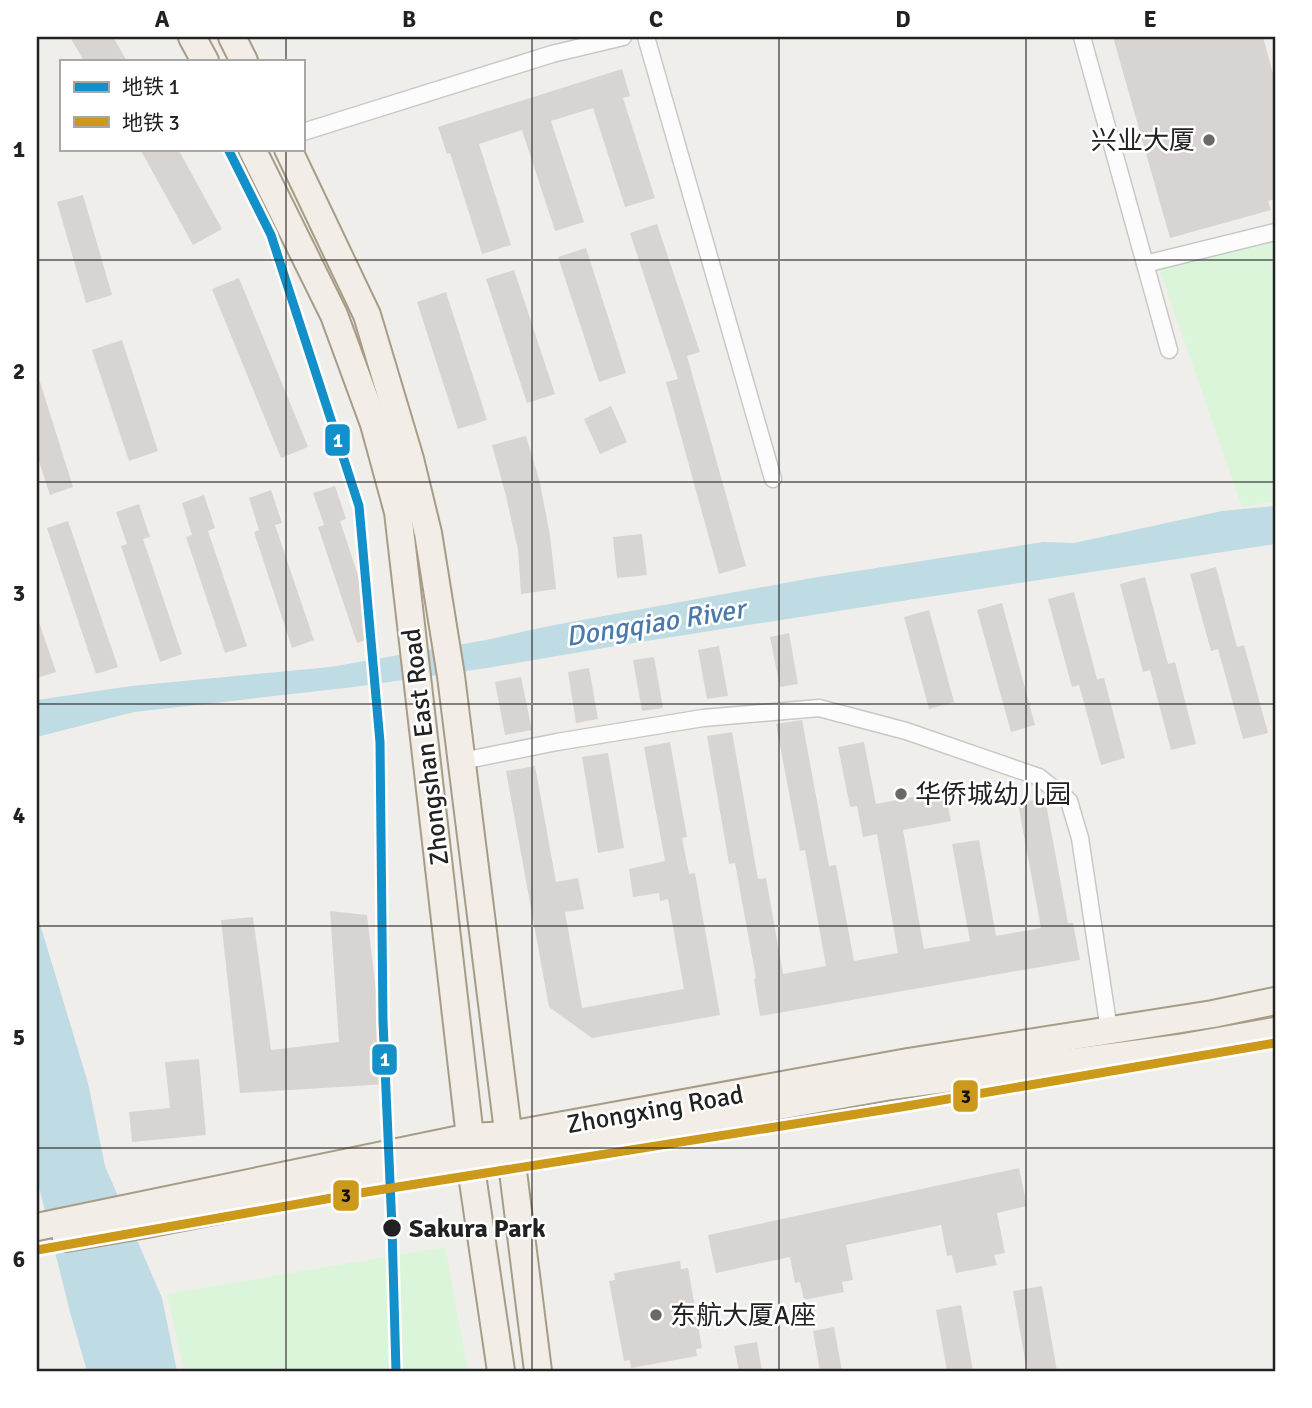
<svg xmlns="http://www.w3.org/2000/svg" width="1312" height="1408" viewBox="0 0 1312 1408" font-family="Signika,'Noto Sans SC',sans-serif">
	<rect width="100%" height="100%" fill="#f0eeeb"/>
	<g fill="#daf5da">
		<polygon points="1275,239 1275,501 1242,507 1158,266"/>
		<polygon points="445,1247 468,1371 184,1371 167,1294"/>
	</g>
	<g fill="#bfdbe3">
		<polygon points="1275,506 1275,544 908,600 621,645 487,668 354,687 134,712 37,737 37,700 131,686 330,667 486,640 549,626 812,578 1043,542 1074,543 1222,511"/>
		<polygon points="37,914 88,1083 105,1166 162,1298 177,1371 87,1371 70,1312 37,1179"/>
	</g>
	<g fill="#d7d4d2">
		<polygon points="70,37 113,37 127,61 84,61"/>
		<polygon points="1113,37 1263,37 1275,81 1275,199 1268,201 1271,210 1170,238"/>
		<polygon points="622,69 630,96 623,98 655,198 625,207 593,108 551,121 584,222 555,231 522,130 479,144 511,245 482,254 450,153 447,154 438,127"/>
		<polygon points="140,149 178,149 222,229 193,245"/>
		<polygon points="83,195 112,295 86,303 57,202"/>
		<polygon points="657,224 700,352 687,356 746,566 719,574 666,382 678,379 630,233"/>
		<polygon points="586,248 626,373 599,382 558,257"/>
		<polygon points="514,270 555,394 527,403 486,279"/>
		<polygon points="239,278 308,447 281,458 212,289"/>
		<polygon points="446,292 487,420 458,429 417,302"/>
		<polygon points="122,340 158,451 129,461 92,350"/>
		<polygon points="37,382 40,382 73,487 50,495 37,455"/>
		<polygon points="611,406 627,442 600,454 584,419"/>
		<polygon points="526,436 540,483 550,536 556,589 521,594 518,550 506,496 492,445"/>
		<polygon points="335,486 346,519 340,521 378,636 357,643 318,527 324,525 313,493"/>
		<polygon points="271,490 282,523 275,525 314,640 292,648 254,532 259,530 249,498"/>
		<polygon points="204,495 215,528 208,531 247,646 225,653 186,537 192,535 182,503"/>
		<polygon points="139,504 150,537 143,539 182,654 160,662 121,546 127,544 116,512"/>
		<polygon points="68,521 118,667 96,674 47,528"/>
		<polygon points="642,534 647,575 617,578 613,537"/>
		<polygon points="1216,567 1237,647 1244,645 1268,733 1243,739 1218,649 1211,651 1190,574"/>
		<polygon points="1145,577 1168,664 1175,662 1196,744 1171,750 1150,670 1143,672 1120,584"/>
		<polygon points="1074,592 1097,679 1104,678 1125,758 1101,765 1079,685 1072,687 1048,599"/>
		<polygon points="1002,603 1035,725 1011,732 977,610"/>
		<polygon points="929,610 954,702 929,709 904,617"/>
		<polygon points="37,622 39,622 56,672 37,678"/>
		<polygon points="789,633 798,684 780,687 770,637"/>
		<polygon points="719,646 728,696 707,699 698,650"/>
		<polygon points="654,657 663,708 642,711 633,660"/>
		<polygon points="589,668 598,719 576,723 568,672"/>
		<polygon points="521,677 532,730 505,735 495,682"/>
		<polygon points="802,720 829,866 836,865 854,961 898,953 877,834 863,837 857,806 850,807 838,747 864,742 876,804 945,791 951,821 903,830 924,949 970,941 952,844 979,840 996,936 1041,928 1018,803 1045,798 1068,923 1073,923 1080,960 760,1016 754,979 756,978 735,863 729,864 707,736 732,732 758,879 766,878 783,974 826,966 805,850 800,851 776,724"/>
		<polygon points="670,742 687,837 682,838 689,874 695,873 720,1015 592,1038 549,1007 506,771 535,766 556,882 578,878 584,909 565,912 582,1008 684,989 668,899 660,901 659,893 633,897 629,869 665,861 644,747"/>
		<polygon points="608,753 624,848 598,853 582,757"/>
		<polygon points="330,911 367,915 387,1084 240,1093 221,920 253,917 271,1050 339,1042"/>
		<polygon points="199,1059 206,1135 132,1142 129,1112 170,1108 165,1062"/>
		<polygon points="1019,1168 1027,1206 997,1213 1005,1253 994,1255 997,1265 956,1273 952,1255 947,1256 941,1225 846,1245 853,1280 842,1282 844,1292 804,1300 800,1282 795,1283 790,1257 716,1273 708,1235"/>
		<polygon points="680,1261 681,1269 688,1268 702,1348 696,1349 697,1356 631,1368 630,1360 624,1361 609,1281 615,1280 614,1273"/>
		<polygon points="1042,1286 1057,1371 1027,1371 1013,1291"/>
		<polygon points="961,1305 973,1371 947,1371 936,1310"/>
		<polygon points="834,1327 842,1371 820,1371 813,1331"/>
		<polygon points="757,1342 762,1371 739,1371 734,1346"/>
	</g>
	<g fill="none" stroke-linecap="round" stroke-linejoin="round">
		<g stroke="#c9c8c7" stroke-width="19">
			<g id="street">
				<polyline points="646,37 773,479"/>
				<polyline points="1082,37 1169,350"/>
				<polyline points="303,132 552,54 623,37"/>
				<polyline points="1145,264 1275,232"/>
				<polyline points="462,761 557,742 703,718 819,708 906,731 1039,777 1069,801 1080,838 1109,1030"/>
			</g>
		</g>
		<g stroke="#a79c86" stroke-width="30">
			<g id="primary">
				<polyline points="192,37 205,61"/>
				<polyline points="232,37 244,61"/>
				<polyline points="252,149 334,315 374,424 398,512 470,1137 470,1161 501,1371"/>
				<polyline points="288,149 367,315 410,459 428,533 451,676 538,1371"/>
				<polyline points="37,1227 470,1137 509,1135 908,1062 1213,1014 1275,1001"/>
				<polyline points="66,1238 147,1224 470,1161 891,1086 1179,1048 1275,1031"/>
			</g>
		</g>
		<use href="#street" stroke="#fdfcfc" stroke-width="16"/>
		<use href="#primary" stroke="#f3ede7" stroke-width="26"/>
		<g stroke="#fff" stroke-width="14">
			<polyline id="metro-1" points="228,149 271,235 359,506 380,742 383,1021 392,1228 396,1371"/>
		</g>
		<g stroke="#fff" stroke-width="14">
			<polyline id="metro-2" points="37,1250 360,1193 901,1107 1275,1043"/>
		</g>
		<use href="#metro-1" stroke="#138fc9" stroke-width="9"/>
		<use href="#metro-2" stroke="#cc991b" stroke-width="9"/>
	</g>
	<path fill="none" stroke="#222" stroke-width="2" stroke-opacity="0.55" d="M286,37v24M532,37v1334M779,37v1334M1026,37v1334M286,149v1222M37,260h1238M37,482h1238M37,704h1238M37,926h1238M37,1148h1238"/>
	<g fill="#6a6968" stroke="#fff" stroke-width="2.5">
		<circle cx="1209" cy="140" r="7"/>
		<circle cx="901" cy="794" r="7"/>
		<circle cx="656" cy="1315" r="7"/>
	</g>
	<circle fill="#222" stroke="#fff" stroke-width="2.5" cx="392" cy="1228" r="10"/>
	<g text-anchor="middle" stroke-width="5" stroke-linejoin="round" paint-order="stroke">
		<g font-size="26" fill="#222" stroke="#fff" text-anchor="start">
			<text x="1195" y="149" text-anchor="end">兴业大厦</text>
			<text x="915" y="803">华侨城幼儿园</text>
			<text x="670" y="1324">东航大厦A座</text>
		</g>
		<g font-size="26" fill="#222" stroke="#fff">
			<text transform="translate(425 747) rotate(-97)" y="9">Zhongshan East Road</text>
			<text transform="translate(655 1109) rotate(-10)" y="9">Zhongxing Road</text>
		</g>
		<g font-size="26" font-weight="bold" fill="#222" stroke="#fff" text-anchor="start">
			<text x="409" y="1237">Sakura Park</text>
		</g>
		<g font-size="28" font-style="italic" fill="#4a7aab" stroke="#fff">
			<text transform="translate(655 622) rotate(-9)" y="10">Dongqiao River</text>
		</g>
	</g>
	<g stroke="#fff" stroke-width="2.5">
		<rect x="324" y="423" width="27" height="34" rx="7" fill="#138fc9"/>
		<rect x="371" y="1043" width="27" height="33" rx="7" fill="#138fc9"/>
		<rect x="952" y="1079" width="27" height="34" rx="7" fill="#cc991b"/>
		<rect x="332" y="1179" width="28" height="33" rx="7" fill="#cc991b"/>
	</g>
	<g font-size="19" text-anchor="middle" font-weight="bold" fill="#fff">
		<text x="338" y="447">1</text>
		<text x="385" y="1066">1</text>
	</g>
	<g font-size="19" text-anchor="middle" font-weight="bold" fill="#111">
		<text x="966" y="1103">3</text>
		<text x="346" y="1202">3</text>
	</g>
	<rect width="1312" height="1408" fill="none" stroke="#ffffff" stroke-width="77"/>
	<rect x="60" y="60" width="245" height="91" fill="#ffffff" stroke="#a7a7a7" stroke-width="2"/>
	<rect x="74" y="82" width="35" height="10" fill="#138fc9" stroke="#a7a7a7" stroke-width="2"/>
	<text x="122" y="94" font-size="21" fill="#222222">地铁 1</text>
	<rect x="74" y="117" width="35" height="10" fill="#cc991b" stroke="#a7a7a7" stroke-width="2"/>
	<text x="122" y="130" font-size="21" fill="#222222">地铁 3</text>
	<rect x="38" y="38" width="1236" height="1332" fill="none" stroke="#222" stroke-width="2.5"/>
	<g font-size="23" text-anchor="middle" font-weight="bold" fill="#222">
		<text x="162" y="27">A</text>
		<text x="409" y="27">B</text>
		<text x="656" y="27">C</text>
		<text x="903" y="27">D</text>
		<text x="1150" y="27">E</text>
		<text x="19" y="157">1</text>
		<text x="19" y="379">2</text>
		<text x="19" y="601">3</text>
		<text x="19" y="823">4</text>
		<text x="19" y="1045">5</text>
		<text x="19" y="1267">6</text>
	</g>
</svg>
